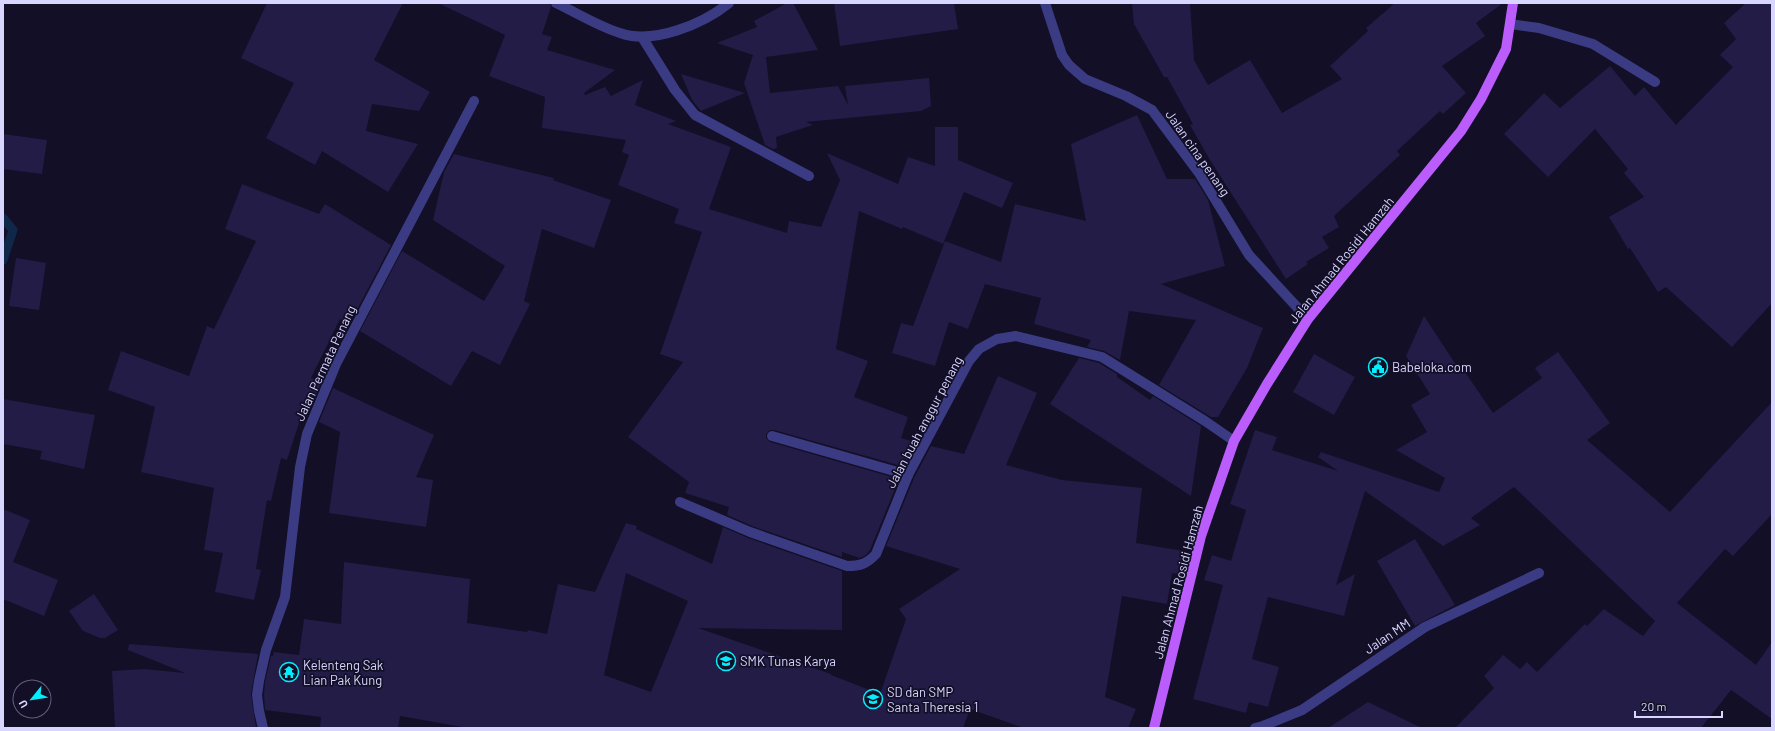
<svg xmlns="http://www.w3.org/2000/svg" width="1775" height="731" viewBox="0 0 1775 731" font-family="Barlow,sans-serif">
	<rect width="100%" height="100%" fill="#120f26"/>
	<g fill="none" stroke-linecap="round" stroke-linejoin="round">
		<polyline stroke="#0f284a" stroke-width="9" points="3,218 13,230 3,260"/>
	</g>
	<g fill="#221c47" fill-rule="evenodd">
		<polygon points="267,3 403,3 374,60 430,92 419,111 372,104 366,131 418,144 388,192 322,151 315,165 266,138 294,83 241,58"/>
		<polygon points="438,3 550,3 551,7 542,34 552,37 547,50 615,70 584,93 585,95 605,87 611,96 643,80 635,105 676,121 668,124 731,147 709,209 787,233 789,221 821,227 840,180 827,153 898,184 908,157 935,166 935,127 958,127 958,160 1013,183 1002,208 964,192 943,244 903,227 902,229 859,211 836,349 868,361 854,397 908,417 901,438 918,443 905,467 774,430 770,430 766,434 766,438 770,442 899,479 870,550 866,555 860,558 842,552 842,557 752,526 727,515 729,507 685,493 689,482 628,437 683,362 660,354 702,232 674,223 679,209 618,185 629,155 622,152 626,140 542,128 545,97 489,76 505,35"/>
		<polygon points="787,3 793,3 818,50 766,57 770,93 838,86 848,105 845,86 929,78 931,106 921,111 806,122 813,125 776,137 777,148 773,149 765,145 744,83 753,55 717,43 757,27 754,21"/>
		<polygon points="834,3 954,3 958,29 840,46"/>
		<polygon points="1132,3 1190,3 1194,60 1208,85 1250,60 1282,113 1342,79 1330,66 1368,31 1366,28 1395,3 1503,3 1476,23 1485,36 1442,66 1466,93 1443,114 1440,111 1397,151 1400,155 1334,216 1339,227 1322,237 1329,248 1306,262 1308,264 1286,279 1210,160 1190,125 1193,124 1167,77 1164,77 1134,24"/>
		<polygon points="1746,3 1772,3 1772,303 1732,347 1666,287 1658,292 1630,248 1628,249 1609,217 1644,197 1624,173 1628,169 1595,129 1548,177 1504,134 1544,93 1560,108 1610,66 1635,96 1644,87 1676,125 1733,67 1720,55 1736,39 1724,23"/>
		<polygon points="681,74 745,93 701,111 692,100"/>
		<polygon points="1137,115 1167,179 1195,179 1208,200 1225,266 1161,284 1263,328 1247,368 1218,417 1211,417 1159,385 1196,320 1129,311 1120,360 1104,351 1087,347 1091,340 1034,324 1041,298 985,284 968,329 949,322 935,366 892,353 901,323 913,326 945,241 1001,262 1015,204 1086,221 1071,144"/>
		<polygon points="3,134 47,140 42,174 3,169"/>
		<polygon points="454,154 554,178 553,180 611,200 594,248 542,229 524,301 530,304 500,365 472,351 451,386 360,331 402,251 484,301 505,266 433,220 444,172"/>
		<polygon points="242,184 319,214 325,204 391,245 349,325 340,319 311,378 321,383 307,417 302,414 287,460 281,458 271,501 267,500 256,569 261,570 254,600 215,592 223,553 204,550 214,488 141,472 155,407 108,390 121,351 189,376 207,326 214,329 256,241 225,229"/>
		<polygon points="16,258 46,263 39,310 9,306"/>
		<polygon points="1424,316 1462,374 1465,372 1493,413 1542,378 1535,368 1558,352 1610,423 1587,440 1670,512 1772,402 1772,514 1733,556 1725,549 1677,603 1756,665 1772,642 1772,719 1731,690 1701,728 1455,728 1494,688 1484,676 1503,655 1520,669 1527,662 1537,672 1585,624 1587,626 1604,609 1643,636 1655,621 1514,487 1471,518 1480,525 1443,546 1365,491 1336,585 1355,574 1344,616 1268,597 1252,659 1279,667 1268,707 1249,702 1246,713 1193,699 1223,585 1204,580 1212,555 1231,561 1246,510 1230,504 1255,430 1277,437 1272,450 1338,471 1318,457 1321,452 1439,492 1445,478 1396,450 1427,432 1411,405 1430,394 1406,356"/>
		<polygon points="1314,354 1355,377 1334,415 1293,392"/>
		<polygon points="1079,358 1099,363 1117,374 1117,377 1150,400 1153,396 1201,426 1191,496 1050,404"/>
		<path d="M998,376l39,17 -31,72 56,15 80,8 -6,55 47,8 -4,23 -7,-1 -5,31 -45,-8 -17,101 31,12 -8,19h-104l-54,-19 -7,19h-495l-68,-12 -2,12h-78l1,-11 -56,-7 -1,-15 1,-13 6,-26h2l1,-4 25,3 5,-36 37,5 3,-62 126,17 -3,44 60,9 1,-2 19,4 11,-50 37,8 31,-69 11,3 -1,3 76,35 11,-37 25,11 94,33v59l-144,-2 133,46v1l49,19 26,-75 -7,-10 61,-40 -74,-23 28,-68 17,-32 33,8zM626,573l62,28 -37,91 -47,-17z"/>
		<polygon points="333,388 434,435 416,477 433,480 426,527 329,513 340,432 319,422"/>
		<polygon points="3,399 95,415 84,469 40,459 42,451 3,444"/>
		<polygon points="3,509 30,520 13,562 58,580 44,616 3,599"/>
		<polygon points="1415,539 1455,605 1415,626 1377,561"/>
		<polygon points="94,594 118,630 105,638 100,638 83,631 69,611"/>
		<polygon points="129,644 258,654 251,694 256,728 115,728 112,671 144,669 185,673 128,650"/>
		<polygon points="1368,702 1422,728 1328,728"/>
	</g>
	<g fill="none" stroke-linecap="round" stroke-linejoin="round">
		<polyline stroke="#3b3b84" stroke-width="10" points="1510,24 1539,28 1593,44 1655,82"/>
		<g stroke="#3b3b84" stroke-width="10">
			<path d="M556,3c21,10 42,23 64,30 33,12 83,-9 109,-30"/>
			<polyline points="1045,3 1062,55 1069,65 1085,79 1126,96 1152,110 1199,173 1249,255 1308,319"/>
			<polyline points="642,37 675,90 695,115 809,176"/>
			<polyline points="772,436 908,475"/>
			<path d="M680,502l70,30 97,34c13,0 20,-2 29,-12l32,-79 61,-114 10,-12 18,-10 19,-3 86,21 103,64 29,20"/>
			<polyline points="263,728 259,711 257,695 259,681 266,650 285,597 300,467 307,434 336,364 474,101"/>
			<polyline points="1255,728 1263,726 1302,710 1425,627 1539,573"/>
		</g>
		<polyline stroke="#bb5dfd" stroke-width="10" points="1154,728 1201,536 1234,441 1267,384 1308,319 1461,131 1481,99 1506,49 1513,3"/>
	</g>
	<defs>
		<g id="civic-ring" transform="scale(1)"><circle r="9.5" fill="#120f26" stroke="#03eefc" stroke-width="1.5"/><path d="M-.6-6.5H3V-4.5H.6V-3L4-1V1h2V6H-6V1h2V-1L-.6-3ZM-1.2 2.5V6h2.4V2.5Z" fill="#03eefc"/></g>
		<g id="school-ring" transform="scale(1)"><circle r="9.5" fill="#120f26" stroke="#03eefc" stroke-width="1.5"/><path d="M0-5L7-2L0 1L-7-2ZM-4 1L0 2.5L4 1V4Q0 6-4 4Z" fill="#03eefc"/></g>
		<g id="temple-ring" transform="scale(1)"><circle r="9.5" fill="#120f26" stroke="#03eefc" stroke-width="1.5"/><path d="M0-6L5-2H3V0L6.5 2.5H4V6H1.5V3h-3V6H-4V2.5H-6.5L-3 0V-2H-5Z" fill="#03eefc"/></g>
	</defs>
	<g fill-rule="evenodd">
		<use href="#civic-ring" x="1378" y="367"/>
		<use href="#school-ring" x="726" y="661"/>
		<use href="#temple-ring" x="289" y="672"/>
		<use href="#school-ring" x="873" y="699"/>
	</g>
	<g text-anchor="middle" stroke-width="3.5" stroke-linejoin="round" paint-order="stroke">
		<g font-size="13" fill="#d8d5ff" stroke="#120f26">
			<text transform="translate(1198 153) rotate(55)" y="5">Jalan cina penang</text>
			<text transform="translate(1341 260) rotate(-51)" y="5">Jalan Ahmad Rosidi Hamzah</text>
			<text transform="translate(325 363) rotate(-65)" y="5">Jalan Permata Penang</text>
			<text transform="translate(924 422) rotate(-62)" y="5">Jalan buah anggur penang</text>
			<text transform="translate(1178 582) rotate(-75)" y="5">Jalan Ahmad Rosidi Hamzah</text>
			<text transform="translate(1387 636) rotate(-34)" y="5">Jalan MM</text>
		</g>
		<g font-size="13" fill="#d8d5ff" stroke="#120f26" text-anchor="start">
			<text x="1392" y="372">Babeloka.com</text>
			<text x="740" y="666">SMK Tunas Karya</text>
			<text x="303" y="670">Kelenteng Sak<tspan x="303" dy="15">Lian Pak Kung</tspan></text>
			<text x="887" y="697">SD dan SMP<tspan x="887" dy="15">Santa Theresia 1</tspan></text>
		</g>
	</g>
	<rect width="1775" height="731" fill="none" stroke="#d8d5ff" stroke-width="8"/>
	<g transform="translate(32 699) rotate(240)"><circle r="19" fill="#120f26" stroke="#615e7d"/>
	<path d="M0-3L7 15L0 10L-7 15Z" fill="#03eefc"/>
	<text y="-6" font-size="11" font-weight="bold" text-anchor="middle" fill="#d8d5ff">U</text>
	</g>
	<path d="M1635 711v6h87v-6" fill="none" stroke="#d8d5ff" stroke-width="2"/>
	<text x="1641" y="711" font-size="12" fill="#d8d5ff" stroke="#120f26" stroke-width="3" paint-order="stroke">20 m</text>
</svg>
